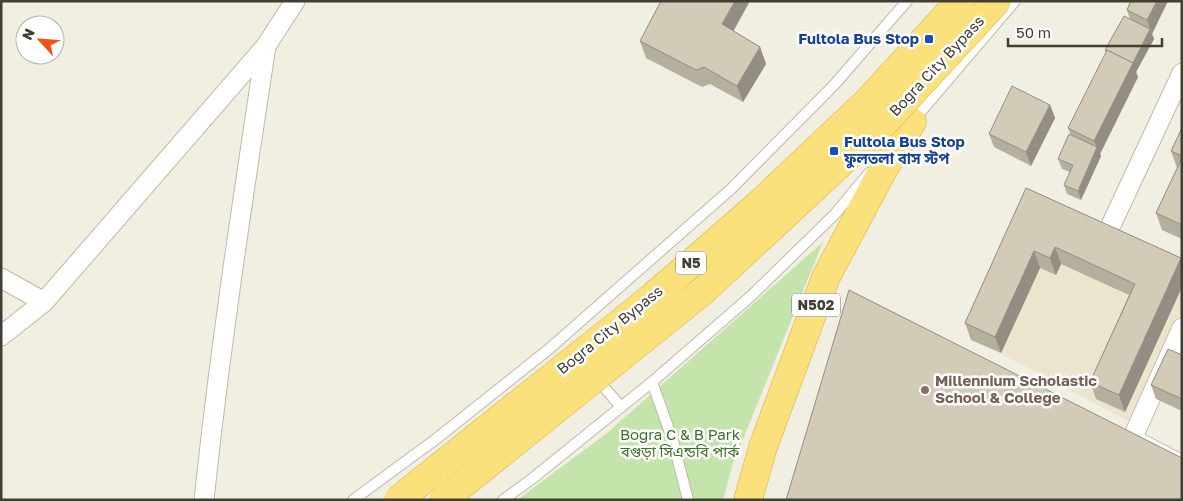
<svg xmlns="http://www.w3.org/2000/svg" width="1183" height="501" viewBox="0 0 1183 501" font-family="'Golos Text','Noto Sans Bengali',sans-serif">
	<rect width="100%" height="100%" fill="#f1eee2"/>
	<polygon fill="#eae5cc" points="1038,217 1182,289 1182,308 1128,421 979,342"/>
	<polygon fill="#c4e4ac" points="823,242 732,466 723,500 517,500 607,433"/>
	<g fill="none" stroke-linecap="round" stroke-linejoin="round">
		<g stroke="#beb9a8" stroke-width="12">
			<g id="service">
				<polyline points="912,122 1015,1"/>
				<polyline points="597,379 621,407"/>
				<polyline points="652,382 673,441 688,500"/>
				<polyline points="353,500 436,439 549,349 731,189 835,84 907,1"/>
				<polyline points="503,500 533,478 652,382 751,296 835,214 869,173"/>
			</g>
		</g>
		<g stroke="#beb9a8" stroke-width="21">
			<g id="minor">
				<polyline points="1112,223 1182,73"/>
				<polyline points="1,278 44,302"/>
				<polyline points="1182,328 1132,439 1182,465"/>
				<polyline points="1,336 44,302 266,46 295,1"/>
				<path d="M204,500c16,-152 39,-303 62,-454"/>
			</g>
		</g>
		<g stroke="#d7af36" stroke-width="29">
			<polyline id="trunk" points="748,500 763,447 826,277 883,170 912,122"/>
		</g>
		<use href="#service" stroke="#fff" stroke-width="10"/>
		<use href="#minor" stroke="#fff" stroke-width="19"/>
		<use href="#trunk" stroke="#fae17b" stroke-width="28"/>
		<g stroke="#d7af36" stroke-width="29" stroke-linecap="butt">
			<g id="trunk-bridge">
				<polyline points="398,500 650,299 757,206 867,102 960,1"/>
				<polyline points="443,500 703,291 886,121 997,1"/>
			</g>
		</g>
		<use href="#trunk-bridge" stroke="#fae17b" stroke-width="28"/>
	</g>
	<g fill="#b5af9e">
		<polygon points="1130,1 1168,1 1152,34 1154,39 1136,72 1138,77 1100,154 1101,156 1081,200 1067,194 1064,185 1070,172 1062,169 1058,159 1071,135 1068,128 1106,53 1105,50 1130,19 1127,10"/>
		<polygon points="734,31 760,47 766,64 743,102 710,84 702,87 646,58 640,41"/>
		<polygon points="1050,105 1055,118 1031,166 994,147 989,134"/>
		<polygon points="1182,128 1182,239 1162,230 1156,213 1177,168 1171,151"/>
		<polygon points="1026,188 1181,258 1182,260 1182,287 1125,412 1096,399 1090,382 1129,295 1061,264 1056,275 1040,268 1001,353 971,340 965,323"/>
		<polygon points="1182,355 1182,411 1156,399 1151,385"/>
	</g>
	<g fill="#938e81">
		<polygon points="735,1 750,1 728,41 722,24"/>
		<polygon points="1157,1 1168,1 1152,34 1147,20"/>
		<polygon points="1150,29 1154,39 1136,72 1138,77 1100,154 1101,156 1081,200 1078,191 1097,148 1094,141"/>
		<polygon points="760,47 766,64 743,102 737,86"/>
		<polygon points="1050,105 1055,118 1031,166 1026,152"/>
		<polygon points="1055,247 1061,264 1056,275 1050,258"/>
		<polygon points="1034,251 1040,268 1001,353 995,337"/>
		<polygon points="1181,258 1182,260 1182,287 1125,412 1119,395"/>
	</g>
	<g fill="#d2cbb8" stroke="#938e81">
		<polygon points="661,1 735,1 722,24 760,47 737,86 704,67 696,70 640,41"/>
		<polygon points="1131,1 1157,1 1147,20 1127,10"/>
		<polygon points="1124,16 1150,29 1133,63 1107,50 1107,51 1105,50"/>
		<polygon points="1107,50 1133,63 1094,141 1068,128"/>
		<polygon points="1012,86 1050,105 1026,152 989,134"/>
		<polygon points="1182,128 1182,156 1171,151"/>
		<polygon points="1069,134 1097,147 1078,191 1064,185 1073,165 1058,159"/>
		<polygon points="1182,158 1182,225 1156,213"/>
		<polygon points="1026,188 1181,258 1119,395 1090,382 1135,284 1055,247 1050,258 1034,251 995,337 965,323"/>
		<polygon points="849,290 1182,458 1182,500 786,500"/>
		<polygon points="1168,349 1182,355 1182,399 1151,385"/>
	</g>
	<g fill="#1a4fb4" stroke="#fff" stroke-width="2">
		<rect x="924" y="34" width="10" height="10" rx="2.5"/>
		<rect x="829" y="146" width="10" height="10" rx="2.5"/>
	</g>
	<circle fill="#8d6e63" stroke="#fff" stroke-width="2" cx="925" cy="390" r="5"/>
	<g text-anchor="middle" stroke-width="5" stroke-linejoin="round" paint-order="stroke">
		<g fill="#fff" stroke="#7b7870" stroke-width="1">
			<rect x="676" y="251.5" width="30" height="23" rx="4"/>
			<rect x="792" y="293.5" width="48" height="23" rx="4"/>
		</g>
		<g font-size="14" font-weight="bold" fill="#423e33">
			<text x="691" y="268">N5</text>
			<text x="816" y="310">N502</text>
		</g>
		<g font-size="15" font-weight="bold" fill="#164399" stroke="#fff" text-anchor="end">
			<text x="919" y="44">Fultola Bus Stop</text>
			<text x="844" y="147" text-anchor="start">Fultola Bus Stop<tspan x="844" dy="17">ফুলতলা বাস স্টপ</tspan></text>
		</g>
		<g font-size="15" fill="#423e33" stroke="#fff">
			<text transform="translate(937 66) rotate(-47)" y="5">Bogra City Bypass</text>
			<text transform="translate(610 330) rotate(-39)" y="5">Bogra City Bypass</text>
		</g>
		<g font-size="15" font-weight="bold" fill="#785e54" stroke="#fff" text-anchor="start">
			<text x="935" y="386">Millennium Scholastic<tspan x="935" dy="17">School &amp; College</tspan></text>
		</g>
		<g font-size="15" fill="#3c7129" stroke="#fff">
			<text x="680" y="440">Bogra C &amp; B Park<tspan x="680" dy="17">বগুড়া সিএন্ডবি পার্ক</tspan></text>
		</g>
	</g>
	<rect width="1183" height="501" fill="none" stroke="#423e33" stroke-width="5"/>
	<g transform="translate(40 40) rotate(296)"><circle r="24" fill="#ffffff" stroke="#b3b2ad"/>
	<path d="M0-4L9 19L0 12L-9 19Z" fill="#f35217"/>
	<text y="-8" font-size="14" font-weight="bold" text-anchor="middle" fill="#423e33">N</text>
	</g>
	<path d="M1008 38v8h154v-8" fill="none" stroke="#423e33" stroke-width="2.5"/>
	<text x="1016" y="38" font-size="15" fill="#423e33" stroke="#ffffff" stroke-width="4" paint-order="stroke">50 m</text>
</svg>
